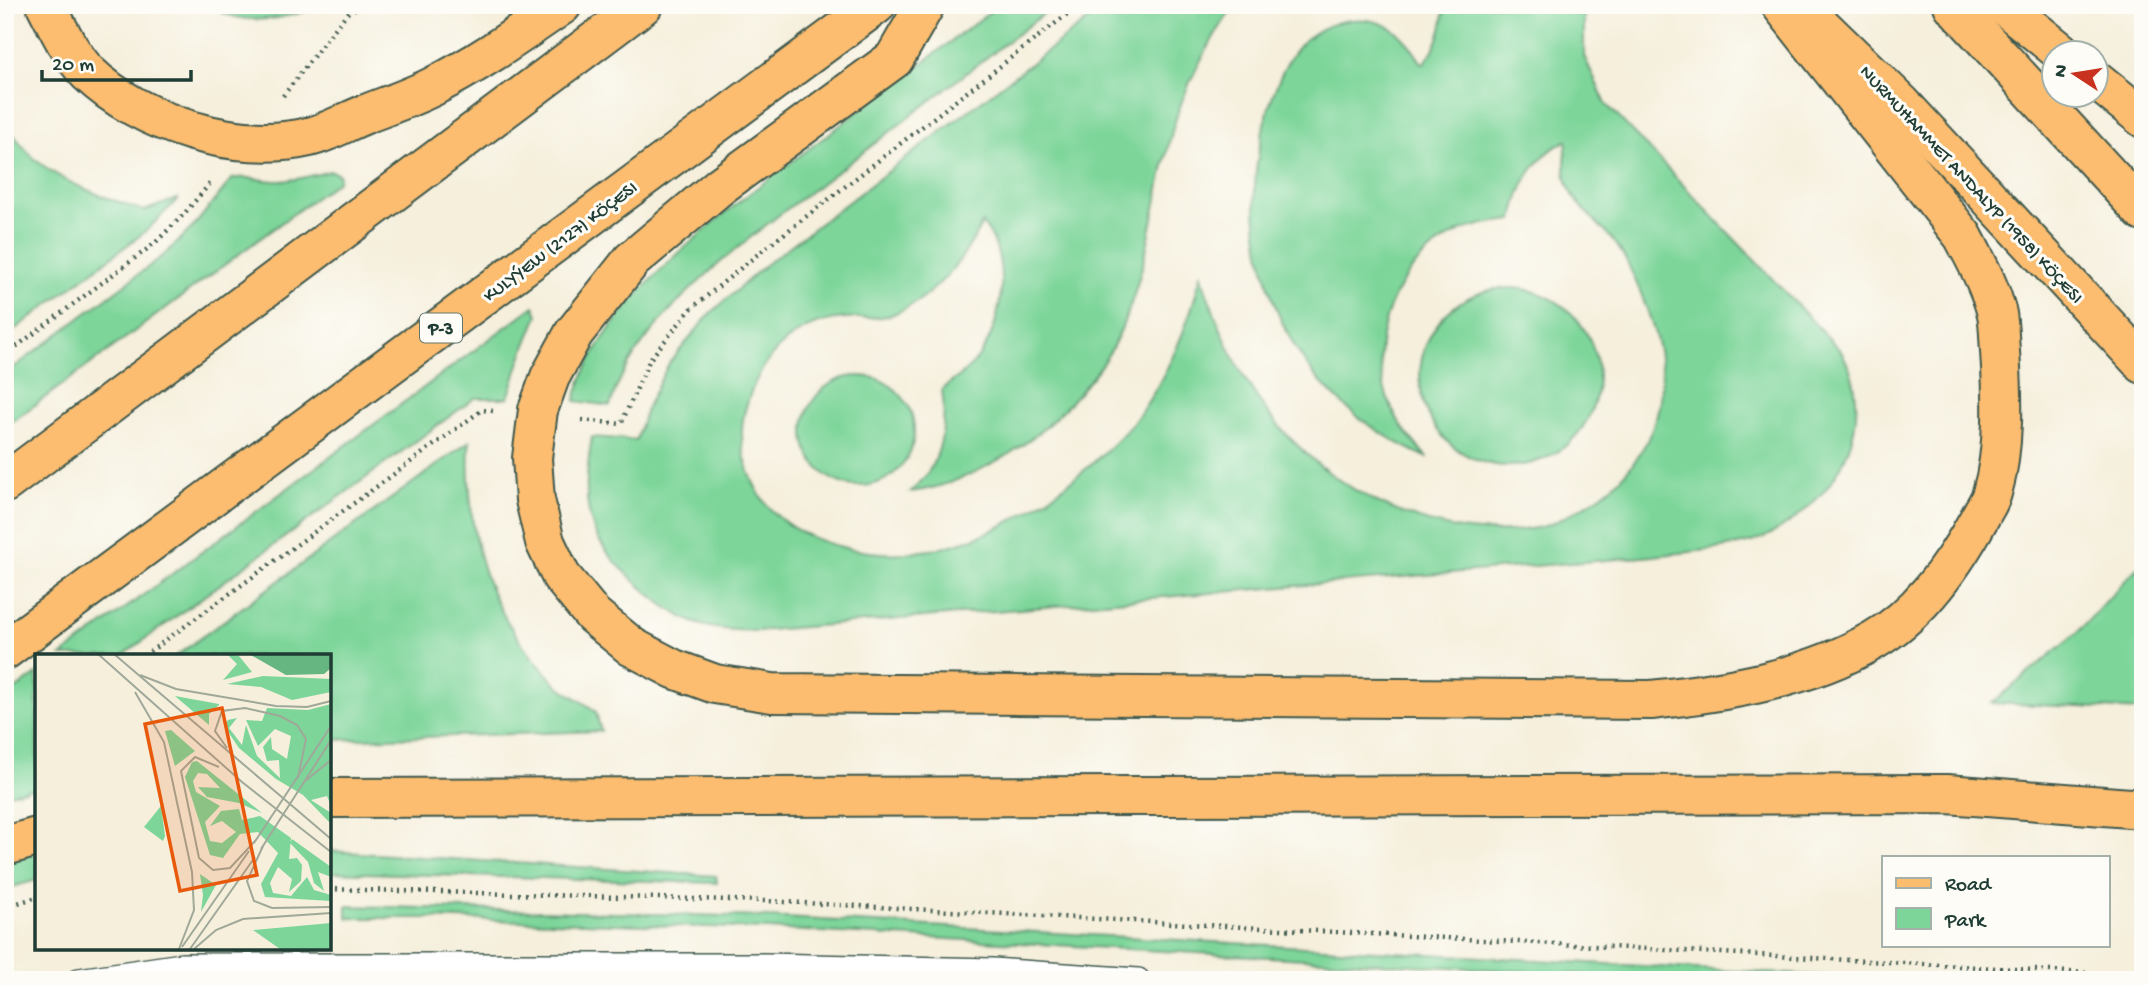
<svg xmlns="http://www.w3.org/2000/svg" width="2148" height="985" viewBox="0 0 2148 985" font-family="'Gochi Hand',sans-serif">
	<rect width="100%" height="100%" fill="#fdfcf7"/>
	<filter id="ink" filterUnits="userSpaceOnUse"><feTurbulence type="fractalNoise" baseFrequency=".0143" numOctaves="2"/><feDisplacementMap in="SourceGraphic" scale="14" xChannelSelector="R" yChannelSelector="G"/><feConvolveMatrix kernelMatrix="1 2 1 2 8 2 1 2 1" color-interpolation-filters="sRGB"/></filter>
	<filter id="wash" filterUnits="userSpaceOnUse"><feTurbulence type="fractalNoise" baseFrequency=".00686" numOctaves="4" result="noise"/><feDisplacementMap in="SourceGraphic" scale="28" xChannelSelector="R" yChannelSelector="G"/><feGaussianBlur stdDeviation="1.57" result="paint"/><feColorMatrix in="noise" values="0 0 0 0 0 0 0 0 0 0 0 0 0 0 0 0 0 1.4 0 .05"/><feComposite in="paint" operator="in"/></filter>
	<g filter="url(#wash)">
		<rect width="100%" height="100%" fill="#f5efdc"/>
		<g fill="#7dd59a" stroke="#4e8967" stroke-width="2">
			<path d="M207,5h115c-36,15 -80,23 -115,0z"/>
			<path d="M999,5h56c-66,51 -132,101 -198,152 -77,58 -221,154 -247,249l-35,-5c22,-103 178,-210 259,-271 55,-42 110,-83 165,-125z"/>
			<path d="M1108,5h127c-27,38 -49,78 -62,123 -20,73 -25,152 -61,220 -9,17 -23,33 -35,47 -20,23 -42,43 -68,59 -31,18 -63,34 -99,38 33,-26 37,-65 32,-103 15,-11 30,-21 40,-37 22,-36 29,-96 0,-129 -19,39 -49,76 -91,92 -15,5 -31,2 -47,3 -53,5 -84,41 -98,89 -8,26 -3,53 8,77 17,38 53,55 92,64 90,21 174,-23 241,-80 18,-16 37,-33 52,-53 29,-41 50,-91 62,-140 20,62 45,119 91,165 61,63 156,104 244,88 18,-3 37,-16 53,-25 33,-19 58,-51 68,-89 12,-44 -1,-83 -17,-123 -7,-16 -14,-34 -24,-47 -15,-19 -38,-36 -47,-57 -7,-16 -3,-31 -2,-47 -33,17 -48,45 -54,80 -18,2 -35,4 -52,11 -66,29 -101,114 -68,180 9,18 21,32 35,47 -87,-39 -144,-99 -165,-193 -9,-38 -11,-77 -4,-115 6,-34 16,-71 36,-99 21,-29 68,-42 99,-21 12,8 19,20 27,32l3,1c14,-17 20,-36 20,-58h140v51l22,48 235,247c4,8 9,17 11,25 14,51 -8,101 -47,134 -15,13 -31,25 -50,31 -32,9 -68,11 -101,15l-897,75c-22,-1 -44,-1 -64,-9 -28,-10 -87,-62 -98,-90 -13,-30 -8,-64 -3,-95l44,3 11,-33 22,-44 40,-48 56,-50z"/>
			<path d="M5,123c11,15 24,33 40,44 29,21 66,32 99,44l35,-13 -33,33 -141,106z"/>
			<path d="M331,171l8,3 -1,7 -333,246v-53l159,-119 29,-28 39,-48c14,-4 30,2 44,2 19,0 37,-6 55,-10z"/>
			<circle cx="1509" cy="377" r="89"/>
			<polygon points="534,306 538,315 522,355 508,398 475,398 122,656 61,656"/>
			<circle cx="859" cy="431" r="55"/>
			<path d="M470,441c-3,17 -1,35 0,53 5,78 30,130 83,187 12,12 30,19 43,31l5,19 -272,9v-84h-153z"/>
			<polygon points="2143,561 2143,710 1992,703 2077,633"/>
			<polygon points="37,674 37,787 5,795 5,697"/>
			<polygon points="329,851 716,876 717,883 329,872"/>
			<polygon points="37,853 37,880 5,889 5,861"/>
			<polygon points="347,906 768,917 1895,980 1681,980 768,929 429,918 347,918"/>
		</g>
	</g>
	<g filter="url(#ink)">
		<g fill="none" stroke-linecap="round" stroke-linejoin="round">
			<g stroke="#3f584d" stroke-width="26">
				<polyline id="service" points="79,980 182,965 765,965 993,970 1138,980"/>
			</g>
			<g stroke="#3f584d" stroke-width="42">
				<g id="primary">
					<polyline points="1800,5 1901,103 2143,364"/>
					<polyline points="1953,5 2143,212"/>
				</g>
			</g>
			<g stroke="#3f584d" stroke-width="42">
				<g id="trunk">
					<path d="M46,5c12,23 24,49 42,68 53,51 149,81 221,64 18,-4 37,-15 54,-22 23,-9 47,-17 69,-28 46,-23 88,-53 130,-82"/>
					<path d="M925,5l-31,54 -174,127 -88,74 -58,73 -24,44 -12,33 -6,48 3,42 10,42 16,34 32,39 39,32 42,22 41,15 57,9 879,7c76,-8 156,-21 223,-60 47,-27 81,-77 106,-123 4,-8 10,-16 12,-24 13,-44 11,-97 8,-142 -1,-12 -1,-26 -3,-37 -7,-28 -21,-53 -34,-78l-182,-231"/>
					<polyline points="2003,5 2061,52"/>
					<polyline points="2096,80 2143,118"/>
					<polyline points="5,483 643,5"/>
					<polyline points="5,650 876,5"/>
					<polyline points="329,798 1947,794 2143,809"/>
					<polyline points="5,846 37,837"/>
				</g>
			</g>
			<g stroke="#3f584d" stroke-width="4.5" stroke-dasharray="2 5" stroke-linecap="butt">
				<polyline points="283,96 347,13 362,5"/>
				<polyline points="5,355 154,244 184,214 212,181"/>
				<polyline points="582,420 621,424 650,359 691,309 758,254 1079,5"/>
				<polyline points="144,656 482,410 493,411"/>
				<polyline points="329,889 767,901 2143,976"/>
				<polyline points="5,907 37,897"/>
			</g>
			<use href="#service" stroke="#fff" stroke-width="23"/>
			<use href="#primary" stroke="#fcbd6f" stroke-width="38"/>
			<use href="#trunk" stroke="#fcbd6f" stroke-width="38"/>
		</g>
	</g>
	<g text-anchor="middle" stroke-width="6" stroke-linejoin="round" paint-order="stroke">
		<rect fill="#fdfcf7" stroke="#62766e" stroke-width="2" x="420" y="313.5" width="42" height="29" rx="5"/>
		<g font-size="18" font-weight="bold" fill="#1f3d34">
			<text x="441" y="334">P-3</text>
		</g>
		<g font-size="19" fill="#1f3d34" stroke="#fdfcf7">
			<text transform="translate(1973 183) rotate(47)" y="7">NURMUHAMMET ANDALYP (1958) KÖÇESI</text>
			<text transform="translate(559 240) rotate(-37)" y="7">KULYÝEW (2127) KÖÇESI</text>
		</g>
	</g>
	<g transform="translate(35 654)">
		<rect width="296" height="296" fill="#f5efdc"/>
		<path d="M192,0l12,2 13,16 -29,8 14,-16zM228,22l68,3v13l-39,8 -31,-13 -34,-3zM140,42l44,8v1l-10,9v11zM296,50v102l-4,-10 -16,4 20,13v11l-28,-29 -27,-16 -37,-31 -15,-22 4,-6 9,-2 -8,10 13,17 4,-20 11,31 23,22 -1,-18 -12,1 -4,-14 8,-10 1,12 15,10 4,-23 -16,-7 -17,17 -12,-26 16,1 5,-13 41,2zM136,76l24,21 -20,15 -10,-35zM162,107l65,52 -23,-10 -32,-6 -9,-10 22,1 -13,-14 -9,-1 -5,8 3,11 24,14 -15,16 5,19 12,2 14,-11 -14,-11 -12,5 11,-15 18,-2 3,11 18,-4 31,22 -2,21 8,-1 5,7 -1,16 -12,11 3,-13 -14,-12 -8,16 3,10 18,3 16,-19 7,13 17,5v6l-66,-4 -4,-13 17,-31 -20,-21 -18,2 -17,24 -13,-3 -25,-78 7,-15zM126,152l4,30 -2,5 -19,-14zM257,185l39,28v10l-13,-5 6,19 -10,-8 -6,-21 -18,-19zM165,220l16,11 -15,27 2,-17zM296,269v26h-51l-27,-19z" fill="#7dd59a"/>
		<path d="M214,0h82v14l-7,6 -38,1z" fill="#66b682"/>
		<path fill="none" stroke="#9fa899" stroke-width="2" d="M63,0l144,128 89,70M79,0l217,185M105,21l36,14 100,17 31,1 24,-6M100,38l29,50 28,130 2,38 -15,39M192,94l-12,-17 7,-20 23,-3 35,8 17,9 9,14 -8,39M184,113l-24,-10 -14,14 18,87 14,12 17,-2 26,-28M269,128l27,-22M219,189l77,-117M228,192l-16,35 7,20 18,7 59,-1M226,195l70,-109M147,293l67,-96M155,295l65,-92M159,295l22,-19 27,-11 88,-6"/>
		<path fill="#e8590c" fill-opacity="0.15" stroke="#e8590c" stroke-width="3.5" d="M187,54l35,167 -77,16 -35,-167z"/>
		<rect width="296" height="296" fill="none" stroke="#1f3d34" stroke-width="3.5"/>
	</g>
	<rect width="2148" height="985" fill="none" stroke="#fdfcf7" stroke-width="28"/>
	<rect x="1882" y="856" width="228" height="91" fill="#fdfcf7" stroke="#a4b0a9" stroke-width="2"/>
	<rect x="1896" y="878" width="35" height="10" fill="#fcbd6f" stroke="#a4b0a9" stroke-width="2"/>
	<text x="1945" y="890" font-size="21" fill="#1f3d34">Road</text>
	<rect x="1896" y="908" width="35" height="21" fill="#7dd59a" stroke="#a4b0a9" stroke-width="2"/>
	<text x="1945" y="926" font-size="21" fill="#1f3d34">Park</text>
	<g transform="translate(2075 74) rotate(282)"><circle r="33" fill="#fdfcf7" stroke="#a4b0a9" stroke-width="2"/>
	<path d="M0-5L12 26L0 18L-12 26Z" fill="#c8321e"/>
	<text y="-10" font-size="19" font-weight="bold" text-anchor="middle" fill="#1f3d34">N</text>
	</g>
	<path d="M42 70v10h149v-10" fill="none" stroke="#1f3d34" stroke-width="3.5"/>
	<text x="52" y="70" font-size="21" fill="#1f3d34" stroke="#fdfcf7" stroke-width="5" paint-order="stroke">20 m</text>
</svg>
